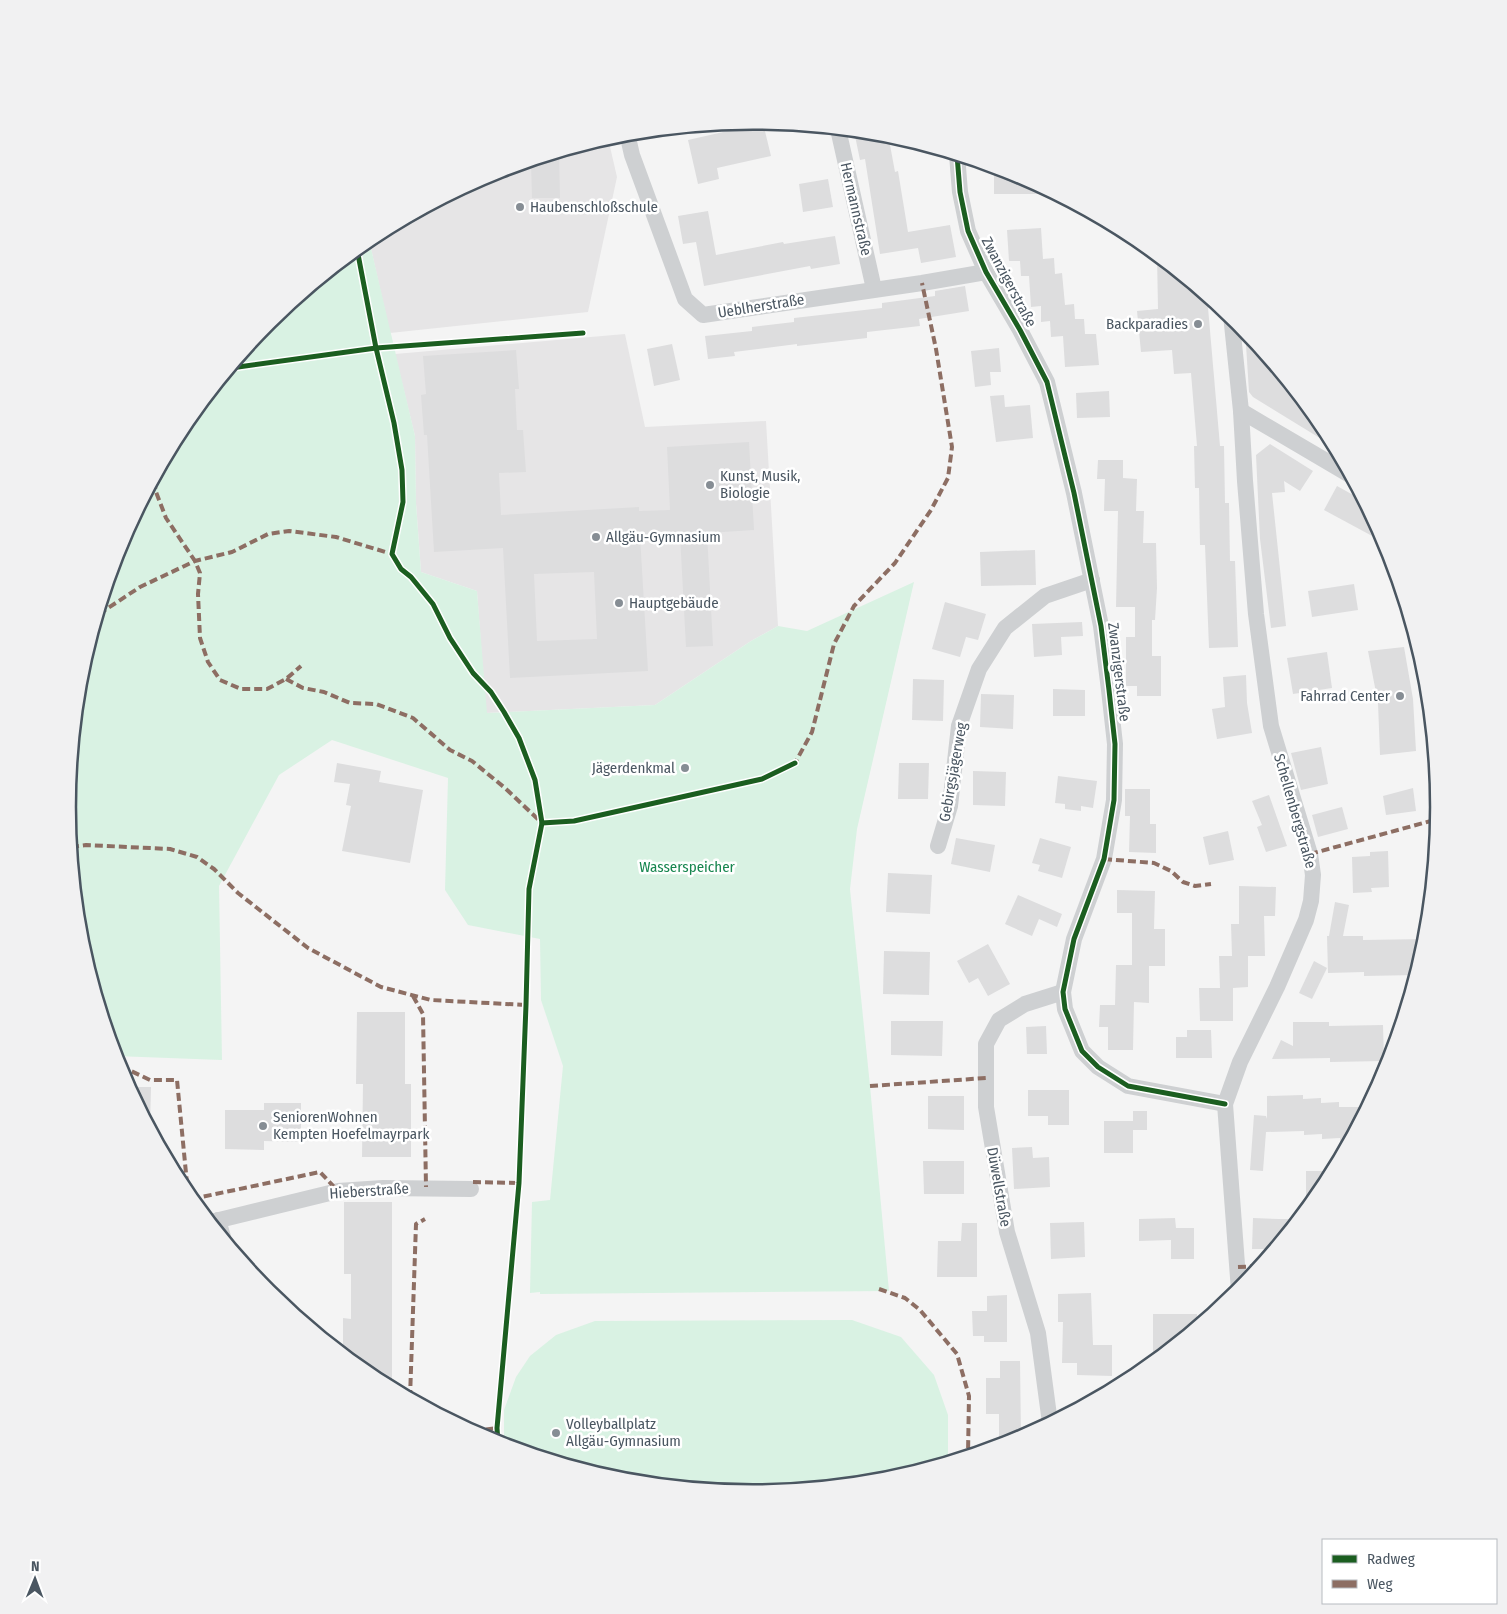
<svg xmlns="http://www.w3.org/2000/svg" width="1507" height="1614" viewBox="0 0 1507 1614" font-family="'Fira Sans Condensed',sans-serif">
	<rect width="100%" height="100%" fill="#f4f4f4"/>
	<g fill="#e6e5e6">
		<polygon points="608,138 617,177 588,312 390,333 369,240 491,173"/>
		<polygon points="625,334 645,427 766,421 778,626 751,641 655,705 486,713 477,591 421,572 416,503 415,436 395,354"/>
	</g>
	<g fill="#d9f2e3">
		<polygon points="369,240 415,436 416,503 421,572 477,591 487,713 655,705 751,641 778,626 807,631 914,582 857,829 850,889 870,1086 889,1291 540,1294 540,1292 530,1293 532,1202 550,1200 563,1066 541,1000 540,939 468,925 445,890 448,778 332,740 279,775 219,886 222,1060 115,1056 81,941 68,807 81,673 120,544 183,426 269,322"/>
		<polygon points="852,1320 901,1337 934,1375 948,1415 948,1462 887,1480 753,1493 619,1480 504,1445 504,1410 516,1377 530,1356 556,1335 595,1321"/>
	</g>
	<g fill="#ddddde" fill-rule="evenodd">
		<polygon points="763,123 771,156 717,168 719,179 698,184 688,140"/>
		<polygon points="854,131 888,134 895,172 898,171 908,232 950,225 956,257 921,263 918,248 880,254 865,159 860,160"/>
		<polygon points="559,153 560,198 532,198 531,161"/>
		<polygon points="994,167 1016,173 1055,194 994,194"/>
		<polygon points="828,179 833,207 803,212 799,184"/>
		<polygon points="708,211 716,255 783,242 784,244 835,236 840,264 811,269 810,266 704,286 696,242 683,244 678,216"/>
		<polygon points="1041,228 1043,259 1054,258 1055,274 1062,273 1065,305 1074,304 1075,319 1084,319 1085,334 1096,334 1099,365 1065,367 1063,336 1051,337 1050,321 1041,322 1041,306 1031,307 1029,276 1021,276 1020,261 1009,261 1007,230"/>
		<polygon points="1157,255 1207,296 1220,446 1224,446 1225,503 1229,503 1230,561 1235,561 1238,647 1209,648 1205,545 1200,545 1199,488 1195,488 1194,446 1197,446 1191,373 1174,374 1172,350 1141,352 1137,311 1158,309"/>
		<polygon points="965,286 969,311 919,319 920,326 867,332 867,338 797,346 797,344 734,352 735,356 708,359 705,336 752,331 752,327 794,322 794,318 882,308 882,303 935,296 935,291"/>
		<polygon points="1245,329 1275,366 1276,379 1295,391 1324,426 1336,448 1253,397 1249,392"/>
		<polygon points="672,344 680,380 654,386 647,349"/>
		<polygon points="999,348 1001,372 990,372 991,385 975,387 971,351"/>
		<path d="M516,350l3,39h-4l2,41h6l3,42 -27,1 2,42 138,-8v4l31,-1 -3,-63 82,-5 5,88 -47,3 6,113 -27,1 -6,-112 -40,1 8,135 -138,7 -7,-130 -69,4 -7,-117h-3l-3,-40 5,-1 -3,-38zM594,572l3,67 -60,2 -3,-67z"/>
		<polygon points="1109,391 1110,417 1077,418 1076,393"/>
		<polygon points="1004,395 1005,407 1030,405 1033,438 996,442 990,396"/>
		<polygon points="1270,444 1313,471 1300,491 1284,481 1285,492 1272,493 1286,626 1271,628 1260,539 1256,455"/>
		<polygon points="1098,460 1123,460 1123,478 1137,479 1136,511 1144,511 1143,543 1156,543 1157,588 1155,620 1152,620 1152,656 1161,656 1161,696 1137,696 1137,686 1126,686 1126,637 1135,637 1135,607 1116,607 1118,511 1104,511 1105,479 1097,479"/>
		<polygon points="1337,486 1364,501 1387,544 1324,510"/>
		<polygon points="1035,550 1036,585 981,586 980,552"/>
		<polygon points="1354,584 1358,610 1312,617 1308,591"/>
		<polygon points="945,602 986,614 978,640 966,637 960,657 932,649"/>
		<polygon points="1082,622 1083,636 1061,637 1062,655 1034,657 1032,624"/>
		<polygon points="1404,647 1413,699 1416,751 1380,755 1378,703 1368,651"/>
		<polygon points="1327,652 1332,688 1293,694 1287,658"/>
		<polygon points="1246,675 1247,703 1252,733 1217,739 1212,709 1225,707 1223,677"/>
		<polygon points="913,679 944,680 943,721 912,720"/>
		<polygon points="1053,689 1085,690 1085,716 1053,716"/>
		<polygon points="981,694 1014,695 1013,729 980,727"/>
		<polygon points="1321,747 1328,784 1301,790 1291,753"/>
		<polygon points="337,763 381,771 379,782 423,790 410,863 342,851 351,806 346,805 350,784 334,782"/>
		<polygon points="899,763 929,763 928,799 898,799"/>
		<polygon points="973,771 1006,772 1005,806 973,805"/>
		<polygon points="1058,776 1097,781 1093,808 1081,806 1081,811 1065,809 1065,804 1055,803"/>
		<polygon points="1413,788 1416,811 1386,815 1383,796"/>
		<polygon points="1125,789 1150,789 1150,824 1156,824 1156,853 1129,852 1130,816 1125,816"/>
		<polygon points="1269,795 1287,846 1266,852 1257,827 1262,825 1252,801"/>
		<polygon points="1342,807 1348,829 1318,837 1312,815"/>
		<polygon points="1228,831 1234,860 1209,865 1203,837"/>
		<polygon points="956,838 995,845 990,872 951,864"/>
		<polygon points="1040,838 1071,847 1062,878 1038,871 1040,865 1032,863"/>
		<polygon points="1388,851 1389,887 1371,888 1372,892 1353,893 1352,857 1370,856 1370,852"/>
		<polygon points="888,873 932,875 930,914 886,912"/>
		<polygon points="1239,886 1276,887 1275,916 1264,916 1265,956 1248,956 1248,987 1233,988 1233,1021 1200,1021 1199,988 1220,988 1219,956 1232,956 1231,924 1239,924"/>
		<polygon points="1117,890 1155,891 1154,929 1165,929 1165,966 1149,966 1149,1003 1134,1002 1133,1050 1108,1050 1108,1027 1099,1027 1100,1005 1115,1005 1116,965 1132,965 1132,913 1117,913"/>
		<polygon points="1018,895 1062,914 1057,927 1039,919 1032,936 1005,924"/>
		<polygon points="1335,902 1349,905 1343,936 1363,936 1363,940 1426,939 1416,975 1364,976 1364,972 1328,973 1327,936 1329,936"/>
		<polygon points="988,944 1010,984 988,996 978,978 969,983 957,961"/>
		<polygon points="884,951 930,952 929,995 883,994"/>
		<polygon points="1314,961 1327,968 1312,999 1299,993"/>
		<polygon points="357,1012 405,1012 405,1084 411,1084 411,1157 362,1157 363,1084 356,1084"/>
		<polygon points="891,1021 943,1021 942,1056 891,1055"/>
		<polygon points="1293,1022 1329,1022 1329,1026 1383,1025 1384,1061 1330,1062 1330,1058 1272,1059 1281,1040 1293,1046"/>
		<polygon points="1046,1026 1047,1054 1027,1054 1026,1027"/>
		<polygon points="1187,1030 1211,1030 1212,1058 1176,1058 1176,1037 1187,1037"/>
		<polygon points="129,1087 151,1087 150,1126 133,1095"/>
		<polygon points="1028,1090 1069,1090 1069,1125 1048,1125 1048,1116 1028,1116"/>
		<polygon points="1303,1095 1303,1099 1321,1098 1321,1103 1339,1102 1339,1107 1367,1107 1340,1157 1340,1138 1322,1139 1322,1134 1304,1135 1304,1131 1266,1132 1263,1171 1250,1170 1254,1115 1266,1116 1267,1119 1267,1096"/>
		<polygon points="928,1096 964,1096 964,1130 928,1129"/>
		<polygon points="264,1103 301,1103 301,1142 264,1141 264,1150 225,1149 225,1110 264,1110"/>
		<polygon points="1133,1111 1147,1111 1147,1130 1133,1130 1133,1153 1104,1153 1104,1121 1133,1121"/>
		<polygon points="1032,1147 1033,1158 1049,1157 1050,1187 1014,1189 1012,1148"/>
		<polygon points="923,1161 964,1161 964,1194 924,1194"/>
		<polygon points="1306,1171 1333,1171 1324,1188 1306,1211"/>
		<polygon points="344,1202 392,1202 392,1388 372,1377 343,1353 343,1318 351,1319 351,1274 344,1274"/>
		<polygon points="1175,1218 1176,1228 1194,1228 1194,1259 1171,1259 1171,1240 1139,1241 1139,1219"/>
		<polygon points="1253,1218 1279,1219 1298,1219 1274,1249 1252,1249"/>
		<polygon points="1084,1222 1085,1257 1051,1259 1050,1223"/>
		<polygon points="962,1223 977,1223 977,1277 937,1277 938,1241 961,1241"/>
		<polygon points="1091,1293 1093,1345 1112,1345 1112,1376 1077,1375 1077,1363 1062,1363 1063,1322 1058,1322 1058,1294"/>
		<polygon points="1007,1295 1007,1342 984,1342 984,1336 973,1336 972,1311 987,1311 987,1296"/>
		<polygon points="1153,1314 1197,1314 1197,1326 1153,1362"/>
		<polygon points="1000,1361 1020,1361 1021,1438 999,1446 999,1414 986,1414 986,1378 1000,1378"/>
	</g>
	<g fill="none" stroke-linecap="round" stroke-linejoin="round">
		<g stroke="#ced0d2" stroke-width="16">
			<polyline points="838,129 874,289"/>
			<polyline points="627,133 632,155 685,299 703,315 922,283 986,272"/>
			<polyline points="957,155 960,192 968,231 986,272 1020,330 1047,382 1074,493 1101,626 1109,690 1115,744 1114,800 1104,859 1074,939 1063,992 1065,1009 1082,1051 1098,1067 1128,1086 1225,1104"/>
			<polyline points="1231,315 1241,411 1245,481 1256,614 1271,726 1310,854 1313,875 1311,901 1306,920 1277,987 1240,1062 1225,1104 1239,1291"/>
			<polyline points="1241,411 1350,475"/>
			<polyline points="938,846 950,806 959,726 979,669 1005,628 1045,596 1092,580"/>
			<polyline points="218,1220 223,1237"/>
			<polyline points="211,1222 338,1191 383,1188 471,1189"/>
			<polyline points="1050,1423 1038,1333 1007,1232 986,1107 986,1044 999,1020 1025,1004 1063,992"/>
		</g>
		<g stroke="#8d6e63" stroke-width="4" stroke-dasharray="8 4" stroke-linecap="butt">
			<polyline points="154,481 156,492 166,518 195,561 200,573 198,594 200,638 208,662 220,680 241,689 267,689 286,679 301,666"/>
			<polyline points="99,614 140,587 195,561 232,552 268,534 289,531 336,537 392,554"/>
			<polyline points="286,679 303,688 324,692 350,703 376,704 413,718 450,750 472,761 505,788 541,822"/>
			<polyline points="792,765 795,763 812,732 834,644 854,606 895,563 931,510 948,478 952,447 936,349 922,283"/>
			<polyline points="71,847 86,845 170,849 197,857 214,869 238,893 308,948 381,987 431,1000 526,1005"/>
			<polyline points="1310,854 1438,819"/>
			<polyline points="1104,859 1154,863 1171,871 1183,882 1195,886 1211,884"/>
			<polyline points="413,996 423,1014 426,1187"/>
			<polyline points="120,1070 131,1071 150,1080 177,1080 188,1194"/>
			<polyline points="870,1086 986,1078"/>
			<polyline points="473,1182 519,1183"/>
			<polyline points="192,1199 320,1172 338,1191"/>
			<polyline points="1238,1267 1260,1266"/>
			<polyline points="879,1289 905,1298 920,1310 957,1354 969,1396 968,1455"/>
			<polyline points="410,1398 416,1224 425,1219"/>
			<polyline points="474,1431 497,1428"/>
		</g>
		<g stroke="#fff" stroke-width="8">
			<g id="cycleway">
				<polyline points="957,155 960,192 968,231 986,272 1020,330 1047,382 1074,493 1101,626 1109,690 1115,744 1114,800 1104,859 1074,939 1063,992 1065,1009 1082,1051 1098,1067 1128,1086 1225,1104"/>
				<polyline points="357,249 376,348 394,423 402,470 403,502 392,554 401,569 411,577 433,604 450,638 473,673 491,692 504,712 519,738 535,780 542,823 529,889 526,1005 519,1183 497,1428 498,1443"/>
				<polyline points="231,368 376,348 583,333"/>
				<polyline points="542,823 574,821 762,779 795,763"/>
			</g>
		</g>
		<use href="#cycleway" stroke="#1b5e20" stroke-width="5"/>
	</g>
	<g fill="#868d94" stroke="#fff" stroke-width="2">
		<circle cx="520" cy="207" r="5"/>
		<circle cx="1198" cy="324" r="5"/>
		<circle cx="710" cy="485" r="5"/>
		<circle cx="596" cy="537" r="5"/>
		<circle cx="619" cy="603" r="5"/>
		<circle cx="1400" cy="696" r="5"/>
		<circle cx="685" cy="768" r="5"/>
		<circle cx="263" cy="1126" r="5"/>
		<circle cx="556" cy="1433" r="5"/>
	</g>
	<g text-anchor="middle" stroke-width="5" stroke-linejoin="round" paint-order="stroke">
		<g font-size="15" fill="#4a5661" stroke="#fff" text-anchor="start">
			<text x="530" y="212">Haubenschloßschule</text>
			<text x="1188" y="329" text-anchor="end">Backparadies</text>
			<text x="720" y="481">Kunst, Musik,<tspan x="720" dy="17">Biologie</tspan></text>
			<text x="606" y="542">Allgäu-Gymnasium</text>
			<text x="629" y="608">Hauptgebäude</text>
			<text x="1390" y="701" text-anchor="end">Fahrrad Center</text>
			<text x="675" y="773" text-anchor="end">Jägerdenkmal</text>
			<text x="273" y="1122">SeniorenWohnen<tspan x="273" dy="17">Kempten Hoefelmayrpark</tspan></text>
			<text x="566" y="1429">Volleyballplatz<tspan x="566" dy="17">Allgäu-Gymnasium</tspan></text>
		</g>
		<g font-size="15" fill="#4a5661" stroke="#fff">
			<text transform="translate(856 209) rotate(77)" y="5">Hermannstraße</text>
			<text transform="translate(1009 282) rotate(62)" y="5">Zwanzigerstraße</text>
			<text transform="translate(761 306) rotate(-9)" y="5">Ueblherstraße</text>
			<text transform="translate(1119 672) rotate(83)" y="5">Zwanzigerstraße</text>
			<text transform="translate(953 772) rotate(-80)" y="5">Gebirgsjägerweg</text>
			<text transform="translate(1295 811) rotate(74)" y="5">Schellenbergstraße</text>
			<text transform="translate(999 1187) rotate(80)" y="5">Düwellstraße</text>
			<text transform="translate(369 1191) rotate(-4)" y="5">Hieberstraße</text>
		</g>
		<g font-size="15" fill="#17864f" stroke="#fff">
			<text x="687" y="872">Wasserspeicher</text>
		</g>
	</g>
	<path d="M0 0H1507V1614H0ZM76 807a677 677 0 1 1 1354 0a677 677 0 1 1-1354 0Z" fill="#f1f1f2" fill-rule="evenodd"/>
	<path fill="none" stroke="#4a5661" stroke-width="2.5" d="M76 807a677 677 0 1 1 1354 0a677 677 0 1 1-1354 0Z"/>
	<rect x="1322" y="1539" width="175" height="65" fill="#ffffff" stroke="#b7bbc0"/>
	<rect x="1332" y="1555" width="25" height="8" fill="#1b5e20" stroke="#b7bbc0"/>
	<text x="1367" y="1564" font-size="15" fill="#4a5661">Radweg</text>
	<rect x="1332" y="1580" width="25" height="8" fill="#8d6e63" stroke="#b7bbc0"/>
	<text x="1367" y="1589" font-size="15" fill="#4a5661">Weg</text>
	<g transform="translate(35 1579) rotate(1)" stroke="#ffffff" stroke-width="4" paint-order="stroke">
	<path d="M0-4L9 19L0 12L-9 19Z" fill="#4a5661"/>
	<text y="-8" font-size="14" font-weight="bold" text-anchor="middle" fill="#4a5661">N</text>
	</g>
</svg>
